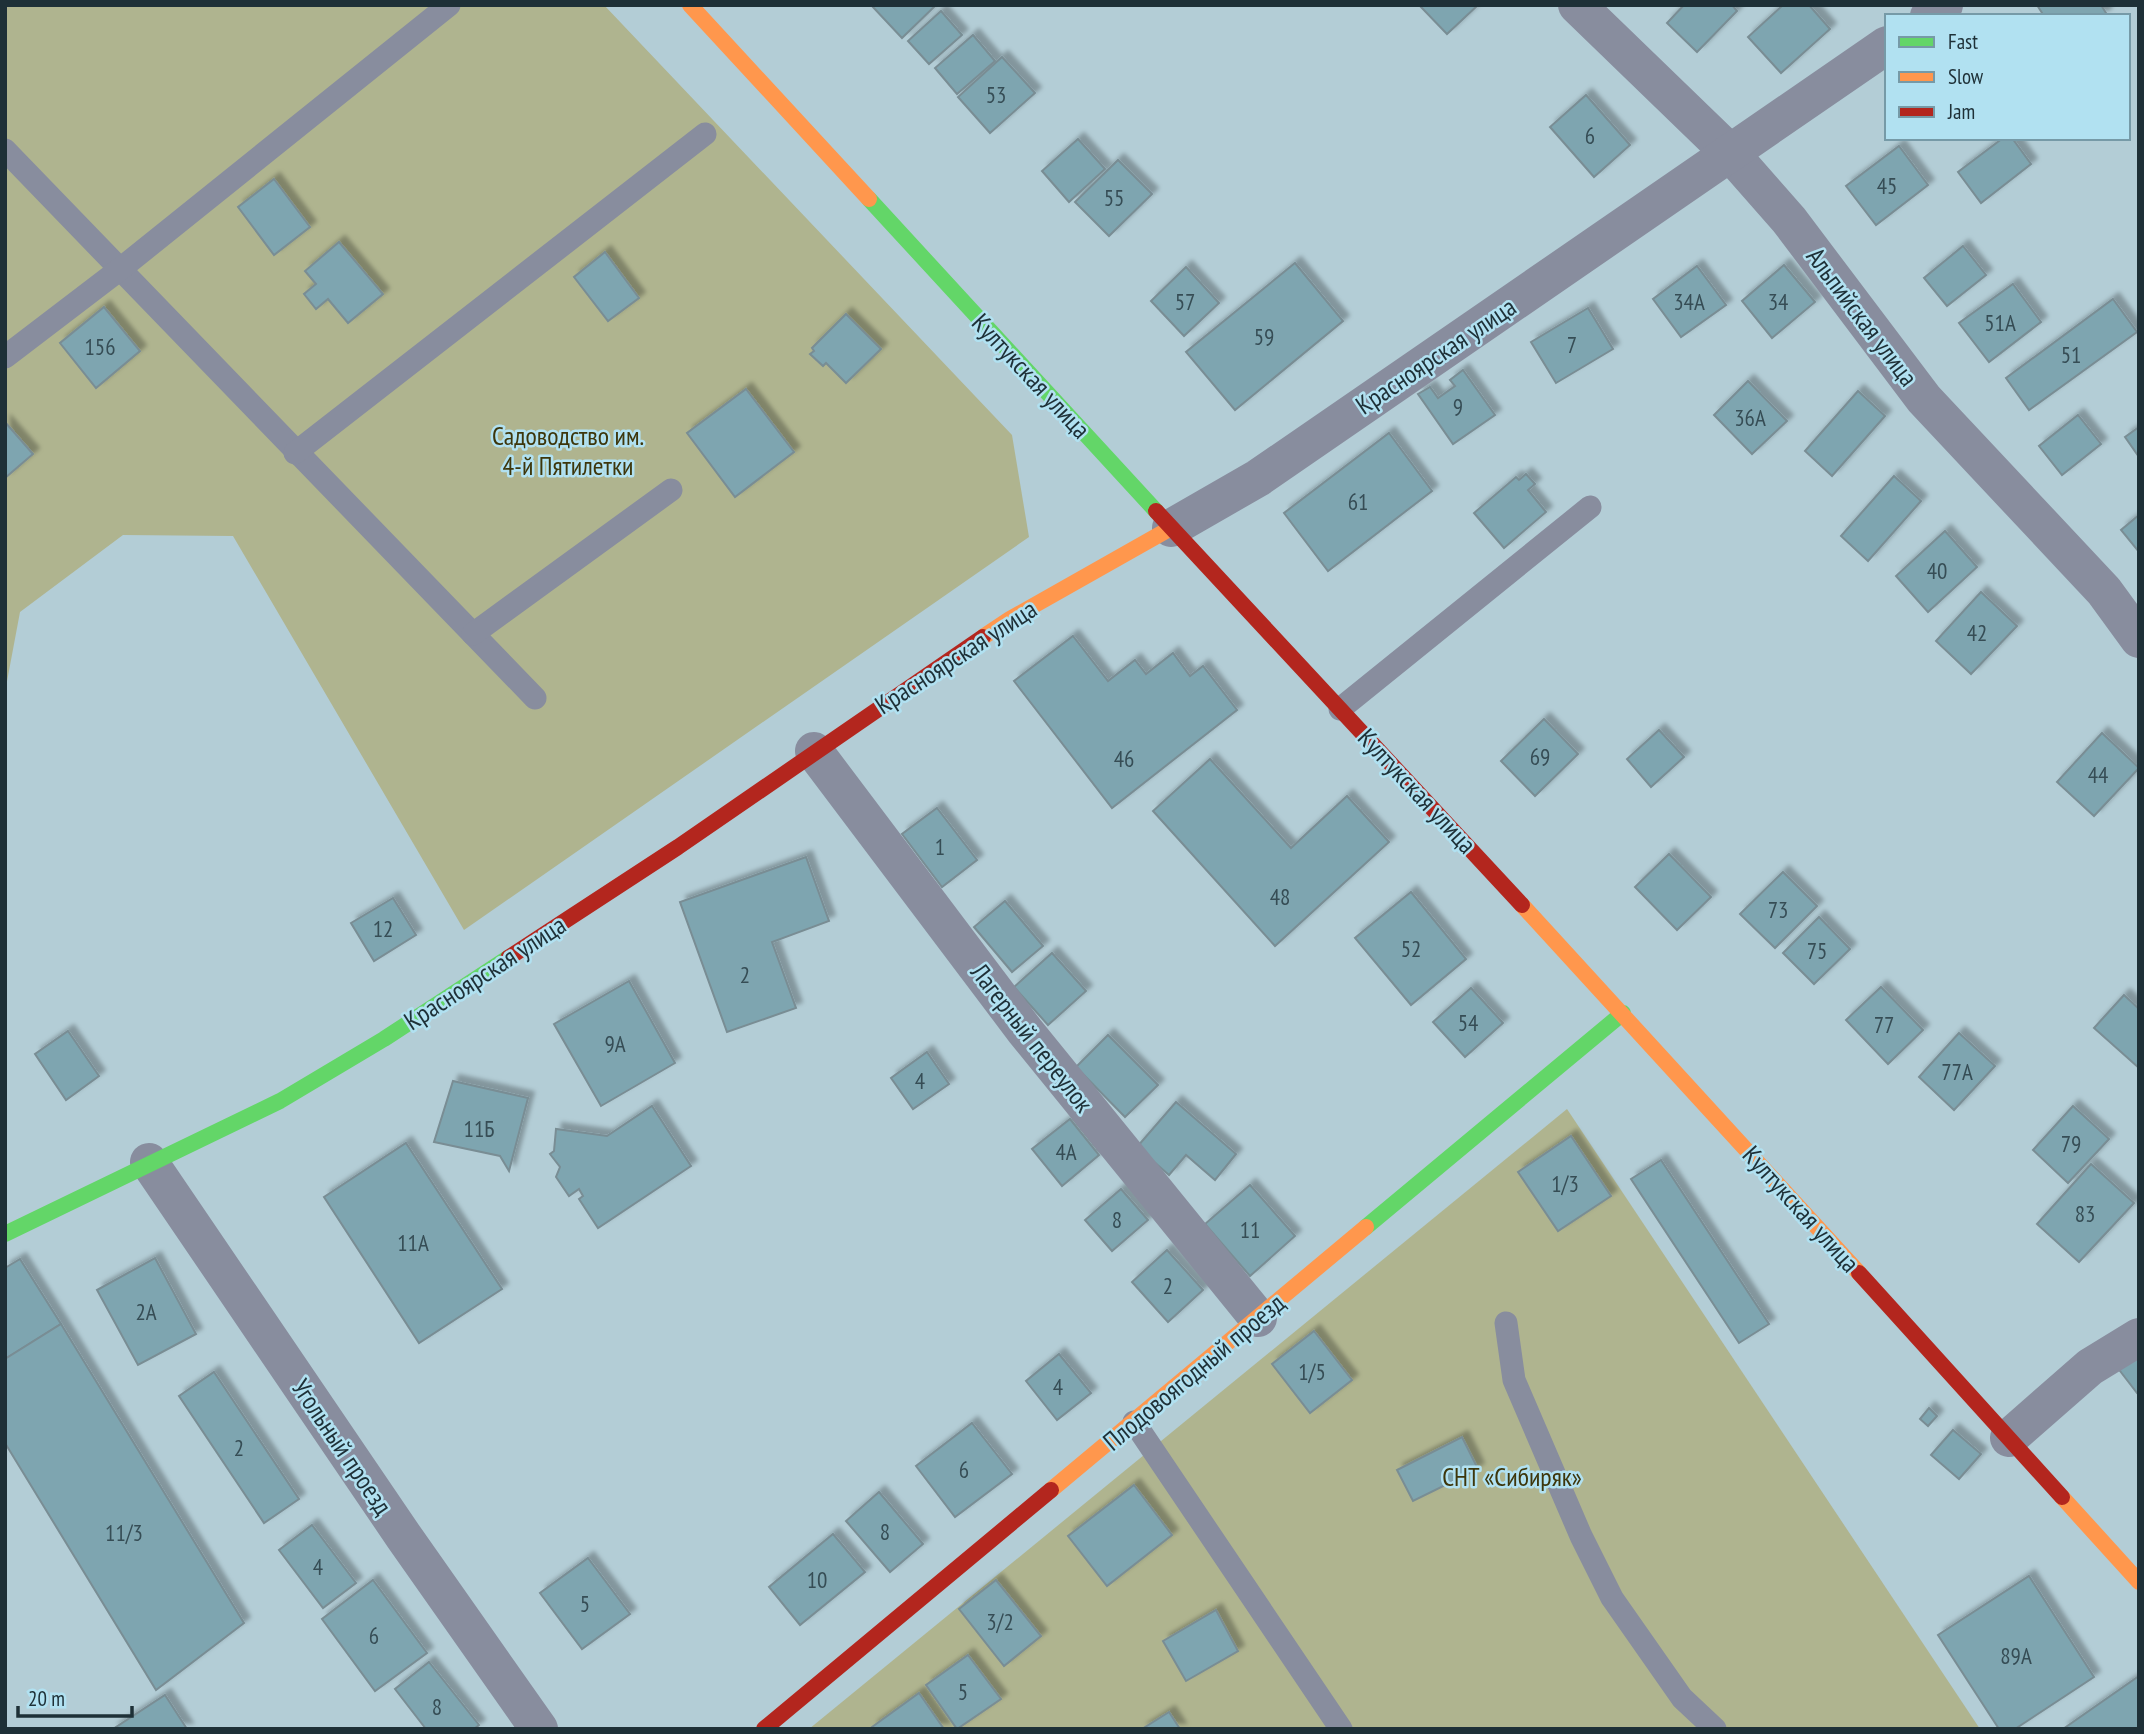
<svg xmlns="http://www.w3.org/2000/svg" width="2144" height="1734" viewBox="0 0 2144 1734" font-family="'PT Sans Narrow',sans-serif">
	<defs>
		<filter id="shadow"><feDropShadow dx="6" dy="-6" stdDeviation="2" flood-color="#0004"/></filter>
	</defs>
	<rect width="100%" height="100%" fill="#b3cdd6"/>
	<g fill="#afb48f">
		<polygon points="5,5 604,5 1012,435 1029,537 464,930 233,536 123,535 20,612 5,692"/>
		<polygon points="1567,1109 1980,1729 809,1729"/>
	</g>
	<g fill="#7ea5b0" stroke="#798d94" stroke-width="2" filter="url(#shadow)">
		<polygon points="871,5 936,5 902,38"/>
		<polygon points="1419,5 1478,5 1447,34"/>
		<polygon points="1684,5 1732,5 1737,11 1697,52 1667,23"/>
		<polygon points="1783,5 1809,5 1830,29 1781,73 1748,37"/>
		<polygon points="2037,5 2101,5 2106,13 2102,16 2044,16"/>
		<polygon points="941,11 962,35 929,64 908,41"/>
		<polygon points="973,35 995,61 957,94 935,68"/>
		<polygon points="1002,57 1035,93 990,133 958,97"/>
		<polygon points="1586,95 1630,145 1594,177 1550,127"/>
		<polygon points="2003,138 2012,138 2031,164 1981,203 1958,172"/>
		<polygon points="1078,139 1105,169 1069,202 1042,171"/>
		<polygon points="1899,146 1928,185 1876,225 1846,186"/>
		<polygon points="1118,160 1152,194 1109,236 1075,202"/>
		<polygon points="274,179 310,227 274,255 238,207"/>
		<polygon points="339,242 383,294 348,323 328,299 316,309 304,294 316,284 305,271"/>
		<polygon points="1963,246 1986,275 1947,306 1924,278"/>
		<polygon points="605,252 639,298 608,321 574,277"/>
		<polygon points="1295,263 1343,321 1235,410 1186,352"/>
		<polygon points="1784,265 1815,302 1772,338 1742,301"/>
		<polygon points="1697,266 1726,305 1681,337 1653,299"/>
		<polygon points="1186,267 1219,303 1184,336 1151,301"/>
		<polygon points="2013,284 2041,322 1989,362 1959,323"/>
		<polygon points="2113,299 2137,332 2029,410 2006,378"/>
		<polygon points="104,307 140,351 96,388 60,343"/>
		<polygon points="1588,308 1613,349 1556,383 1531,342"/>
		<polygon points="846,314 881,349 846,383 826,363 823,366 810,354 814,351 812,348"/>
		<polygon points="1463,370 1495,415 1453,444 1418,394 1430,387 1438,398 1455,386 1450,380"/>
		<polygon points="1748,381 1787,421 1752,454 1714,415"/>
		<polygon points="746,389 794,452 735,497 687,433"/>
		<polygon points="1858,391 1885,416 1832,476 1805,451"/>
		<polygon points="2078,415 2101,444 2062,475 2039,446"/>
		<polygon points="5,422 33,454 5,478"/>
		<polygon points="2139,427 2139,457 2125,437"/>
		<polygon points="1389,433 1432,491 1328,571 1284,513"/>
		<polygon points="1526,474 1535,484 1528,490 1546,512 1504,548 1474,513 1516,477 1519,480"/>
		<polygon points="1894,476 1921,501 1868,561 1841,536"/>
		<polygon points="2139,515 2139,552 2121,530"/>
		<polygon points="1945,531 1977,567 1928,612 1896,576"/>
		<polygon points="1981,592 2017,626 1971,674 1936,641"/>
		<polygon points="1073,636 1108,681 1135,660 1146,674 1173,653 1190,676 1203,666 1237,710 1112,808 1014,681"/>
		<polygon points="1544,719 1578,754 1535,796 1501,761"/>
		<polygon points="1659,730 1684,757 1651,787 1627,759"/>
		<polygon points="2102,733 2139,768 2094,816 2057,782"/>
		<polygon points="1210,759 1291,848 1347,796 1389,842 1275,946 1153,811"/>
		<polygon points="937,808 977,860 942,887 902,834"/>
		<polygon points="1669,854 1711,897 1677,930 1635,887"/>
		<polygon points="806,857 829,921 772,942 796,1008 727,1032 680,902"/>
		<polygon points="1783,872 1817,906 1775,948 1740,914"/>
		<polygon points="1411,892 1466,959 1411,1005 1355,938"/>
		<polygon points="393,898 416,935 374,961 351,923"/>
		<polygon points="1005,901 1043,946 1012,972 974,927"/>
		<polygon points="1819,917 1850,949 1814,984 1783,953"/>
		<polygon points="1052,953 1086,991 1048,1025 1014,987"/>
		<polygon points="629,981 675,1063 601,1106 554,1024"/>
		<polygon points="1881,987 1923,1030 1888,1064 1846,1020"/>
		<polygon points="1471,988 1503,1023 1465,1057 1433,1022"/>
		<polygon points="2124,995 2139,1009 2139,1068 2094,1028"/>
		<polygon points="68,1031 99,1076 66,1100 35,1054"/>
		<polygon points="1959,1033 1995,1066 1954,1110 1919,1077"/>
		<polygon points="1108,1035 1158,1085 1125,1117 1076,1067"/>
		<polygon points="927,1052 949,1084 913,1109 891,1078"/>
		<polygon points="453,1081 528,1098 509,1171 500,1156 434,1142"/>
		<polygon points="1176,1102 1236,1154 1215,1180 1186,1155 1169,1175 1137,1147"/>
		<polygon points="652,1106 691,1166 598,1228 579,1199 583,1196 579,1189 569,1196 556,1177 560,1167 550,1154 554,1151 556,1129 607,1136"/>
		<polygon points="2073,1106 2109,1139 2068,1183 2033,1150"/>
		<polygon points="1070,1119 1099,1155 1062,1186 1032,1149"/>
		<polygon points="1571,1136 1611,1196 1558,1231 1518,1172"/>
		<polygon points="406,1143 502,1289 419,1343 324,1197"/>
		<polygon points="1661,1160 1769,1324 1739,1343 1631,1179"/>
		<polygon points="2091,1164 2134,1203 2079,1262 2037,1224"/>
		<polygon points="1250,1185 1295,1236 1250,1276 1205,1224"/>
		<polygon points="1121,1189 1148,1220 1112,1251 1085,1220"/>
		<polygon points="1167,1250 1203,1290 1168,1322 1132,1282"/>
		<polygon points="155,1258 196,1334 138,1365 97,1290"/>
		<polygon points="20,1259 61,1324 5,1359 5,1268"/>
		<polygon points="61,1324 244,1623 156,1690 5,1443 5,1359"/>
		<polygon points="1314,1331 1352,1380 1310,1413 1272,1364"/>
		<polygon points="2139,1351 2139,1392 2137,1393 2117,1367"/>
		<polygon points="1059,1354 1091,1393 1057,1420 1026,1381"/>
		<polygon points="214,1372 299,1499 264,1523 179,1396"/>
		<polygon points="1929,1408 1937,1416 1928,1426 1920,1419"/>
		<polygon points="972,1423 1012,1474 955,1517 916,1466"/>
		<polygon points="1953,1430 1981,1454 1959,1479 1931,1455"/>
		<polygon points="1462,1437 1478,1469 1413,1501 1397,1470"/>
		<polygon points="1134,1485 1172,1535 1107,1586 1068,1536"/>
		<polygon points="879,1492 923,1544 890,1572 846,1521"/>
		<polygon points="312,1525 356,1583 323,1608 279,1550"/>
		<polygon points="833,1534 865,1572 800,1625 769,1587"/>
		<polygon points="588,1558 630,1614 582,1649 540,1593"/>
		<polygon points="2029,1576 2094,1677 2015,1729 1999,1729 1938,1635"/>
		<polygon points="373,1580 427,1653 375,1691 322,1619"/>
		<polygon points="996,1580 1041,1636 1004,1666 959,1609"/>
		<polygon points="1216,1610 1238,1651 1186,1681 1163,1641"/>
		<polygon points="968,1655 1001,1699 957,1729 926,1685"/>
		<polygon points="429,1662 479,1725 474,1729 426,1729 395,1689"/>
		<polygon points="2139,1676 2139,1729 2063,1729"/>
		<polygon points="919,1693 944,1729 873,1729 872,1727"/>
		<polygon points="165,1695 187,1729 113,1729"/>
		<polygon points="1169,1712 1180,1729 1142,1729"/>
	</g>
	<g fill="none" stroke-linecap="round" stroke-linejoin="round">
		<g stroke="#888d9e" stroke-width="23">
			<polyline points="5,150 535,698"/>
			<polyline points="5,357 119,270 449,5"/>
			<polyline points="295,453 705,134"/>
			<polyline points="473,634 671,490"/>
			<polyline points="1340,709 1590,507"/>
			<polyline points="1506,1323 1514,1380 1581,1536 1612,1598 1682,1698 1715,1729"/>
			<polyline points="1134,1422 1341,1729"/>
		</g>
		<g stroke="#888d9e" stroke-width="38">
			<polyline points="1577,5 1731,154 1789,220 1924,399 2104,591 2139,639"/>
			<polyline points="1929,16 1944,5"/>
			<polyline points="1171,528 1258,478 1887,45"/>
			<polyline points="814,751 1025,1031 1258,1318"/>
			<polyline points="149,1162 404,1537 539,1729"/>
			<polyline points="2009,1438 2090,1367 2139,1337"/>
		</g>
		<g stroke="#63d668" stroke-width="16">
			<polyline points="869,199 1156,511"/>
			<polyline points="1366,1227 1623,1013"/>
			<polyline points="5,1234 280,1101 384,1039 508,958"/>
		</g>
		<g stroke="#ff974d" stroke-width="16">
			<polyline points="690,5 869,199"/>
			<polyline points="983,637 1010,619 1171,528"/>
			<polyline points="1522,905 1859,1273"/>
			<polyline points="1051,1490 1366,1227"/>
			<polyline points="2062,1497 2139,1582"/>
		</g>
		<g stroke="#b3261e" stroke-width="16">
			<polyline points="1156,511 1522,905"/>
			<polyline points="508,958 678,847 983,637"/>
			<polyline points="1859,1273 2062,1497"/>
			<polyline points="764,1729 1051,1490"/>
		</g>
	</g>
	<g text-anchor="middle" stroke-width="5" stroke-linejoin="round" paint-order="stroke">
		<g font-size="23" fill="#364d55">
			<text x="996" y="103">53</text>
			<text x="1590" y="144">6</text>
			<text x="1887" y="194">45</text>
			<text x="1114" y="206">55</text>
			<text x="1185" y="310">57</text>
			<text x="1689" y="310">34А</text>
			<text x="1778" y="310">34</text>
			<text x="2000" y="331">51А</text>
			<text x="1264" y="345">59</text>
			<text x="1572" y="353">7</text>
			<text x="100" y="355">156</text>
			<text x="2071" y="363">51</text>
			<text x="1458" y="415">9</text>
			<text x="1750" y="426">36А</text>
			<text x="1358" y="510">61</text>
			<text x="1937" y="579">40</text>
			<text x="1977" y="641">42</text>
			<text x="1540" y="765">69</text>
			<text x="1124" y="767">46</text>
			<text x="2098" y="783">44</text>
			<text x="940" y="855">1</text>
			<text x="1280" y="905">48</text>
			<text x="1778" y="918">73</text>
			<text x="383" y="937">12</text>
			<text x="1411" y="957">52</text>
			<text x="1817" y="959">75</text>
			<text x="745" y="983">2</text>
			<text x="1468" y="1031">54</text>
			<text x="1884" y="1033">77</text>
			<text x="615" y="1052">9А</text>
			<text x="1957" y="1080">77А</text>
			<text x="920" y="1089">4</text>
			<text x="479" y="1137">11Б</text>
			<text x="2071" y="1152">79</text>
			<text x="1066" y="1160">4А</text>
			<text x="1565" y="1192">1/3</text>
			<text x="2085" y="1222">83</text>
			<text x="1117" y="1228">8</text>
			<text x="1250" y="1238">11</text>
			<text x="413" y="1251">11А</text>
			<text x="1168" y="1294">2</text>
			<text x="146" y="1320">2А</text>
			<text x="1312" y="1380">1/5</text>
			<text x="1058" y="1395">4</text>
			<text x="239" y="1456">2</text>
			<text x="964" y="1478">6</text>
			<text x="885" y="1540">8</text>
			<text x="124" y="1541">11/3</text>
			<text x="318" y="1575">4</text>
			<text x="817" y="1588">10</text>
			<text x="585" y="1612">5</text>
			<text x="1000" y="1630">3/2</text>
			<text x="374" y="1644">6</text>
			<text x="2016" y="1664">89А</text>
			<text x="963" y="1700">5</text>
			<text x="437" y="1715">8</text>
		</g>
		<g font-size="26" fill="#1e3037" stroke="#b1e1f1">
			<text transform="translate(1862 317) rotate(53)" y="9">Альпийская улица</text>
			<text transform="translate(1436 356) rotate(-34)" y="9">Красноярская улица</text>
			<text transform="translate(1031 376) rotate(47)" y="9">Култукская улица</text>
			<text transform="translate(956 657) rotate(-33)" y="9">Красноярская улица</text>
			<text transform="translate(1417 791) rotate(47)" y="9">Култукская улица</text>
			<text transform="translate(485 973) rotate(-33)" y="9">Красноярская улица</text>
			<text transform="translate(1032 1038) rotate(52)" y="9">Лагерный переулок</text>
			<text transform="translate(1801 1209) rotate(48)" y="9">Култукская улица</text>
			<text transform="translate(1194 1372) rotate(-40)" y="9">Плодовоягодный проезд</text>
			<text transform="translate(342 1447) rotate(56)" y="9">Угольный проезд</text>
		</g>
		<g font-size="26" fill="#3d360b" stroke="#b1e1f1">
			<text x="568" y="445">Садоводство им.<tspan x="568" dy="30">4-й Пятилетки</tspan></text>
			<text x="1512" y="1486">СНТ «Сибиряк»</text>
		</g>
	</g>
	<rect width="2144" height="1734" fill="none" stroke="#1e3037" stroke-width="14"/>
	<rect x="1885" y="14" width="245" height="126" fill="#b1e1f1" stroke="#769aa7" stroke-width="2"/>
	<rect x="1899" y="37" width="35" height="10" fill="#63d668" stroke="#769aa7" stroke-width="2"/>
	<text x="1948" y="49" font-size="21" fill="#1e3037">Fast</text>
	<rect x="1899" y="72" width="35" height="10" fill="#ff974d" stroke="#769aa7" stroke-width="2"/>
	<text x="1948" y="84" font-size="21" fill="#1e3037">Slow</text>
	<rect x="1899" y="107" width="35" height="10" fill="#b3261e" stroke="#769aa7" stroke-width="2"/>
	<text x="1948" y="119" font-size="21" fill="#1e3037">Jam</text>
	<path d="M18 1706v10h114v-10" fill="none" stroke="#1e3037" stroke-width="3.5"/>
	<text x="28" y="1706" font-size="21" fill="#1e3037" stroke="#b1e1f1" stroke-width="5" paint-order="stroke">20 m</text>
</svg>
